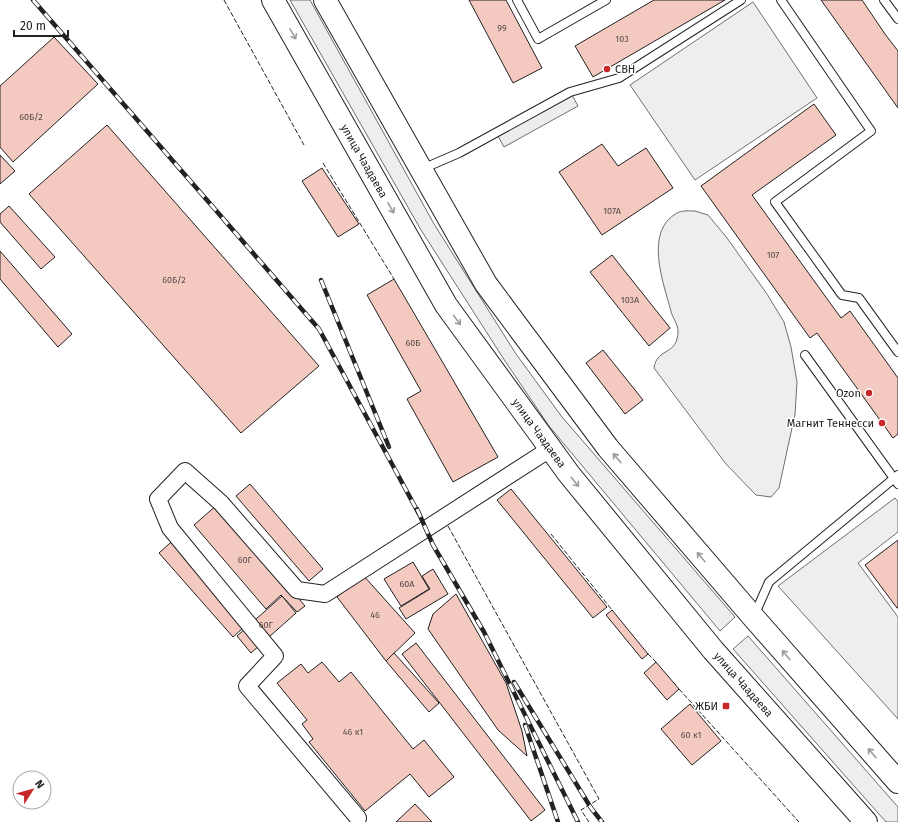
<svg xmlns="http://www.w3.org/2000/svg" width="898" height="822" viewBox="0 0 898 822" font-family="'Fira Sans',sans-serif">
	<rect width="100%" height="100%" fill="#fff"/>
	<g fill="#eee" stroke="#6f6f6f">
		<polygon points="290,0 310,0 434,224 516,354 562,417 735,617 720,631 549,426 505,361 421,230"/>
		<polygon points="753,2 817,98 695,180 630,85"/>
		<path d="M695,211l13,4 19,23 40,56 17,28 7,25 6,35 -2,32 -16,74 -8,9 -15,-2 -30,-31 -72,-96c3,-21 24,-12 24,-37 0,-7 -6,-14 -7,-20 -8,-29 -27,-80 6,-98 5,-3 13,-2 18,-2z"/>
		<polygon points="895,498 898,502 898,532 858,563 898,617 898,719 778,586"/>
		<polygon points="748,636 898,807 898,822 886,822 733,649"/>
	</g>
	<polygon fill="#ededed" stroke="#6f6f6f" points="572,95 578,106 504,147 498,136"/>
	<g fill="#f3c9c0" stroke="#222">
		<polygon points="469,0 506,0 542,68 513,83"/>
		<polygon points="654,0 725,0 593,77 575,46"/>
		<polygon points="821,0 862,0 885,34 898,51 898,108"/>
		<polygon points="54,37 98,84 13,162 0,147 0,86"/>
		<polygon points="814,104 836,135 752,195 841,318 850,311 898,378 898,434 893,438 817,333 810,338 701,186"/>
		<polygon points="107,125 319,366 241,433 29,194"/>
		<polygon points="602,144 618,166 646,148 673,188 602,235 559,172"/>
		<polygon points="0,155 15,171 0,184"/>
		<polygon points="322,168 359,224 338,237 302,181"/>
		<polygon points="9,206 55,257 41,269 0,222 0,214"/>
		<polygon points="0,251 72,334 58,347 0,279"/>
		<polygon points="612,255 670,328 649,346 590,272"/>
		<polygon points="394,279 498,457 453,482 407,399 421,391 367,295"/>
		<polygon points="603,350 643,400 625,414 586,363"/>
		<polygon points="250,484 323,569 309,581 236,496"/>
		<polygon points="511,489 607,607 593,618 497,500"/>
		<polygon points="218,504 305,606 297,612 281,595 266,609 194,525"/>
		<polygon points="180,534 254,618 233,637 159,553"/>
		<polygon points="898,540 898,608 897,608 865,565"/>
		<polygon points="413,562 429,589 401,606 384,579"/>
		<polygon points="433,569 448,594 406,619 399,608 430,589 422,576"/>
		<polygon points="362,574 415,633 386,661 337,597"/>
		<polygon points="456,594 506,683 522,731 527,756 498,730 428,629 433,614"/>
		<polygon points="282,596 296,613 251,653 237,636"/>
		<polygon points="612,610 648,654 642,659 606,615"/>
		<polygon points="416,643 545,810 531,821 402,654"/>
		<polygon points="394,653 439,703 429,712 386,661"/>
		<polygon points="322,662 339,682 351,672 413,749 424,740 454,777 429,797 410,774 365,811 309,742 313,739 302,724 307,720 277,683 301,664 308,673"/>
		<polygon points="656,662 679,689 667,700 644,673"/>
		<polygon points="690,704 721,741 692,765 661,729"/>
		<polygon points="415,804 432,822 396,822"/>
	</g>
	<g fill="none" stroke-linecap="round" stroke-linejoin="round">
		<g stroke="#222" stroke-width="10">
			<g id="service">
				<polyline points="517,0 538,39 606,0"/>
				<polyline points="781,0 871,131 775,202 842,295 859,298 898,352"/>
				<polyline points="884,0 898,19"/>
				<polyline points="422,169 459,153 570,92 619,78 741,0"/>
				<polyline points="805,355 898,484"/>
				<polyline points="754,616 769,582 898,475"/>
			</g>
		</g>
		<g stroke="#222" stroke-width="18">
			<polyline id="minor" points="358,818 247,686 275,656 170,528 158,499 185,471 221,503 297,590 325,594 550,449"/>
		</g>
		<g stroke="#222" stroke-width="24">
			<g id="primary">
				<path id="s1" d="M273,0l173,305 123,169 144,176 153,172"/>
				<polyline points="325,0 486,284 608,448 754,618 898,782"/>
			</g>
		</g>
		<use href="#service" stroke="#fff" stroke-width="8"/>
		<use href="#minor" stroke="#fff" stroke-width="16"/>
		<use href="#primary" stroke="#fff" stroke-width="22"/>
		<g stroke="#222" stroke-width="4.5">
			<g id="rail">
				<polyline points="33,0 319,329 419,514"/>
				<polyline points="321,280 389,447"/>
				<polyline points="417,509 433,545 484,632 578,822"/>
				<polyline points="514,682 591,808 602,822"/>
				<polyline points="525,725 558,822"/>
			</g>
		</g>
		<use href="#rail" stroke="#fff" stroke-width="3" stroke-dasharray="9" stroke-linecap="butt"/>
		<g stroke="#222" stroke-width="1" stroke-dasharray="5 2" stroke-linecap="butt">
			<polyline points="224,0 304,145"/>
			<polyline points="323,163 394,279"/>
			<polyline points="448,526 599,799 581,810 589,822"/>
			<polyline points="551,534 612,610"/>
			<polyline points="648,654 656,662"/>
			<polyline points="679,689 799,822"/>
		</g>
	</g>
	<defs><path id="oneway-shaft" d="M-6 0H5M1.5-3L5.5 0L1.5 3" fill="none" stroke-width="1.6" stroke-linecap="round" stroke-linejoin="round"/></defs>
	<g stroke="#9c9c9c">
		<use href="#oneway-shaft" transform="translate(293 34) rotate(60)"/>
		<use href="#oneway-shaft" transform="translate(391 208) rotate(60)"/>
		<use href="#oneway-shaft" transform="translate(457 320) rotate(54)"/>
		<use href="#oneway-shaft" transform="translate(617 458) rotate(-131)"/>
		<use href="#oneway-shaft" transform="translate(575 482) rotate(51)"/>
		<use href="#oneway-shaft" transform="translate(701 557) rotate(-130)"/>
		<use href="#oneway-shaft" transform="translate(786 655) rotate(-131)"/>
		<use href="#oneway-shaft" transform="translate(872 753) rotate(-131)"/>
	</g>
	<g fill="#c62828" stroke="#fff" stroke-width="1.5">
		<circle cx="607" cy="69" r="4"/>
		<circle cx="869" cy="393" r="4"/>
		<circle cx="882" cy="423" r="4"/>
		<rect x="722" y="702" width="8" height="8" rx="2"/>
	</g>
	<g text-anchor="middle" stroke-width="3" stroke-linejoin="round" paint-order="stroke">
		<g font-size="9" fill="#564c4a">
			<text x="502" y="31">99</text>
			<text x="622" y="42">103</text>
			<text x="31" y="120">60Б/2</text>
			<text x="612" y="214">107А</text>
			<text x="773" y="258">107</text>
			<text x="174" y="283">60Б/2</text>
			<text x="630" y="303">103А</text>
			<text x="413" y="346">60Б</text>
			<text x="245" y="563">60Г</text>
			<text x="407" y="587">60А</text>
			<text x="375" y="618">46</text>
			<text x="266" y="628">60Г</text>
			<text x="353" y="735">46 к1</text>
			<text x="691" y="738">60 к1</text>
		</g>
		<g font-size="11" fill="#222" stroke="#fff" text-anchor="end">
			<text x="615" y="73" text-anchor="start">СВН</text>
			<text x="861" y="397">Ozon</text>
			<text x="874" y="427">Магнит Теннесси</text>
			<text x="718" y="710">ЖБИ</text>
		</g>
		<g font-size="11" fill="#222" stroke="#fff">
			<text dy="4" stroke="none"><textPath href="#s1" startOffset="185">улица Чаадаева</textPath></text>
			<text dy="4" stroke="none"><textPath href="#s1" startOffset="509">улица Чаадаева</textPath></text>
			<text dy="4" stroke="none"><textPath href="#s1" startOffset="833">улица Чаадаева</textPath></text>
		</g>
	</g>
	<g transform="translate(32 790) rotate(53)"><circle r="19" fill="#ffffff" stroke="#a7a7a7"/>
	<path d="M0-3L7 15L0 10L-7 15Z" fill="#c62828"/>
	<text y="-6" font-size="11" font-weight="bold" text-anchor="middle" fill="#222222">N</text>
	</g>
	<path d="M14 30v6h54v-6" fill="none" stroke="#222222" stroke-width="2"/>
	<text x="20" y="30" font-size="12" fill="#222222" stroke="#ffffff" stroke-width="3" paint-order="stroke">20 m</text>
</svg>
